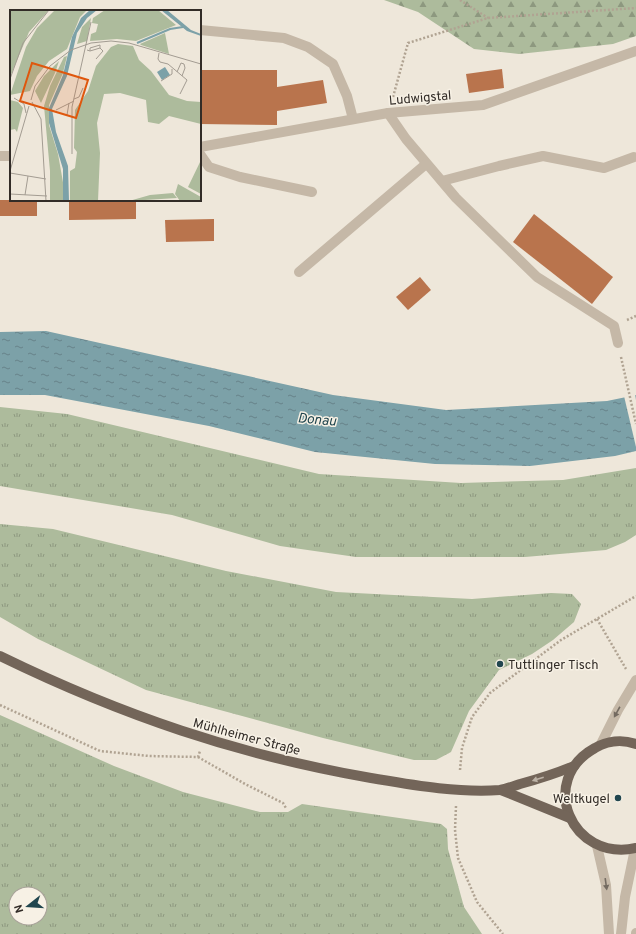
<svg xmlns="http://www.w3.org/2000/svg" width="636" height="934" viewBox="0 0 636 934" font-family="Overpass,sans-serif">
	<defs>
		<pattern id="grass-tufts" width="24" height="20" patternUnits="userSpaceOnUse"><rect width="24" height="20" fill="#adbb9c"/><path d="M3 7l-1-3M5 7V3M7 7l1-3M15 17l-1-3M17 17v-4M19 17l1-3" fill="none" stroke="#8d987f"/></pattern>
		<pattern id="forest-firs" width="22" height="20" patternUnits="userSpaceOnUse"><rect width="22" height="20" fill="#adbb9c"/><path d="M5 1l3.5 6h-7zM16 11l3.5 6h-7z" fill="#8d987f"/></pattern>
		<pattern id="water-ripples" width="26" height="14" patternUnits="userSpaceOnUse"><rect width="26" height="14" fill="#7ca1a8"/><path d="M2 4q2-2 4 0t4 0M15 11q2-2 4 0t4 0" fill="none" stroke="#668389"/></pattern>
	</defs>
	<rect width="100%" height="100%" fill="#eee7da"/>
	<g fill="url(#grass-tufts)" fill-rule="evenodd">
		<polygon points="0,407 67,414 319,474 461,483 563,480 636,468 636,535 625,542 606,550 525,557 356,557 280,546 172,515 0,486"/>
		<polygon points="0,524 53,529 226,571 336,592 472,599 551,593 572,594 581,604 574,622 553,640 532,654 499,670 469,711 451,752 436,760 414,760 323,738 146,690 38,639 0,617"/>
		<path d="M0,715l114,51 69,26 77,20h28l14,-8 139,20 6,5 1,20 16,58 18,27h-482zM16,894h24v24h-24z"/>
	</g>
	<polygon fill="url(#forest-firs)" points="384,0 636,0 636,36 613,44 519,54 474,49 418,12"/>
	<polygon fill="url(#water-ripples)" points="46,331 333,395 446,410 607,401 636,395 636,451 615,456 530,466 435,464 315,452 209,426 45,395 0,395 0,332"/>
	<polygon fill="#eee7da" points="635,394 636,400 636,447 624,396"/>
	<g fill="#b9744d">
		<polygon points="502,69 504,88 469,93 466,74"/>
		<polygon points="200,70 277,70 277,87 323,80 327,103 277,111 277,125 200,124"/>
		<rect x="0" y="200" width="37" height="16"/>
		<polygon points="69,200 136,200 136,219 69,220"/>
		<polygon points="534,214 613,277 592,304 513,242"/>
		<polygon points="214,219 214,241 166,242 165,220"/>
		<polygon points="420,277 431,290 408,310 396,297"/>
	</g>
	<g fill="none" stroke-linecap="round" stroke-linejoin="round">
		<g stroke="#b0a392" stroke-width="2.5" stroke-dasharray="2 2" stroke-linecap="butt">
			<polyline points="460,0 488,18"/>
			<polyline points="393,97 408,43 488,18 636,8"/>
			<polyline points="627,320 636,316"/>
			<polyline points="621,357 636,424"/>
			<polyline points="597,619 626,669"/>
			<polyline points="0,705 100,751 149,756 198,757 200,751"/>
			<polyline points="198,757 245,784 283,803 286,808"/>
			<polyline points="460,770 462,748 472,717 490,693 561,640 636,596"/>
			<polyline points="456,806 455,830 458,858 477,902 503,934"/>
		</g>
		<g stroke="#c5b8a7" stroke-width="10">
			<polyline points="200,30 284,38 308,47 333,64 347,96 353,119"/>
			<polyline points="388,113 406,139 456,198 537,277 614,326 618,343"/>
			<polyline points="200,147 388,113 483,105 636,51"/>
			<polyline points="200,154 209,167 240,177 312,192"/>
			<polyline points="0,156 11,156"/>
			<polyline points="442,181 499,166 543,156 604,168 634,157"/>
			<polyline points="299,272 426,164"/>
			<polyline points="601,744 618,710 636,680"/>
			<polyline points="597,846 606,885 609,934"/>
			<polyline points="621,934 625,897 635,849"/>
			<polyline points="636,934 636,933"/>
		</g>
		<g stroke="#736559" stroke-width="10">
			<path d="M0,656c121,59 238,99 371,122 42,7 86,15 129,12 6,-1 14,-4 20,-6 19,-5 37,-11 54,-18"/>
			<path d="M636,744c-14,-5 -29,-3 -41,4 -58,32 -24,114 41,100"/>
			<polyline points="501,790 570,818"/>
		</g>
	</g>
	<defs><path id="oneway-solid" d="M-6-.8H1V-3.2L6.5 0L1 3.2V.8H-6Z"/></defs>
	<g fill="#746b61">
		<use href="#oneway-solid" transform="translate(617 712) rotate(119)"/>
		<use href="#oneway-solid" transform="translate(606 884) rotate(82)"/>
	</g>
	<use fill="#bcb2a6" href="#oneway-solid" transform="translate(538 779) rotate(163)"/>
	<g fill="#21464f" stroke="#f7f1e5" stroke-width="1.5">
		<circle cx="500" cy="664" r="4"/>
		<circle cx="618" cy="798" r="4"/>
	</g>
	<g text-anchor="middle" stroke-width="3" stroke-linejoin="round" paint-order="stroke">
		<g font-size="13" fill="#322c27" stroke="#f7f1e5">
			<text transform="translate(420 97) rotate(-5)" y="5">Ludwigstal</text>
			<text transform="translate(247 736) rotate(15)" y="5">Mühlheimer Straße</text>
		</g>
		<g font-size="13" fill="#322c27" stroke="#f7f1e5" text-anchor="start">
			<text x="508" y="669">Tuttlinger Tisch</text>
			<text x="610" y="803" text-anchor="end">Weltkugel</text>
		</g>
		<g font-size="14" font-style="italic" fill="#21464f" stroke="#f7f1e5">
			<text transform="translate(317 419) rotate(5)" y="5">Donau</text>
		</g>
	</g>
	<g transform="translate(10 10)">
		<rect width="191" height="191" fill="#eee7da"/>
		<path d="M0,0h39l-20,22 -19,45zM45,0h32l-7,7 -13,32 -18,12 -12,15 -7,15 -20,4 16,-48 11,-19zM95,0h53l18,15 -40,16 -19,-2 -27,2 1,-7 5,-2 2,-8 -6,-1 1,-5zM81,8l-4,23 -10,3 5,-17zM155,23l4,21 -28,-9 -1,-1zM57,46l-4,17 -14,32v20l9,29 6,34 -1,13h-13v-30l-6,-65 6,-20 14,-29zM49,51l-4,12 -14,30 -6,-12 9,-15zM0,90l8,2 5,6 -6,24 -2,-3 -5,1zM168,174l23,13v4h-21l-5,-7zM163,183l4,5 -48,3 21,-6z" fill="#adbb9c"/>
		<path d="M108,34l15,2 6,14 12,11 18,24 18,6 14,1v22l-32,-8 -10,8 -11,-2 -2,-22 -26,-7 -16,1 -7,29 3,30 -2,48h-28v-30l5,-3 2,-16 -3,-4 1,-38 13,-19 8,-25 15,-19zM191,150v34l-13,-7z" fill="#adbb9c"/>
		<path d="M80,0h7l-10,8 -10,15 -10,43 -15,33 4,23 12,34 1,35h-6v-32l-14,-46v-15l14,-33 9,-38 9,-19zM151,0h6l24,20 10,4v2l-14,-5zM155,57l5,8 -8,5 -5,-8z" fill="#7ca1a8"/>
		<path fill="none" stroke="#7ca1a8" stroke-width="2" d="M127,33l33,-14 13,-2"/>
		<path fill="none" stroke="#a39c92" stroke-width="1" d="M77,40l3,1 10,-3v-3l-10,3v3M149,43l-1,6 2,3 8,2 19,16 -7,14M86,49l7,-8 -3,-3M167,62l4,-9 3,1 1,4 -3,8M0,69l13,-36 26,-33M151,71l11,-7v-5M4,88l10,6 2,9M64,89l5,-2 4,-9M21,90l4,-14 15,-20 21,-16 20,-7 20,-2 18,2 72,21M22,92l9,17 5,82M46,100l18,-9M57,105l2,-12M62,144v-47l19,-85M0,161l19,-65M0,163l36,6M0,184l37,2M15,185l3,-19"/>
		<path fill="#df570d" fill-opacity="0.15" stroke="#df570d" stroke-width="2" d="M22,53l56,17 -12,38 -56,-17z"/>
		<rect width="191" height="191" fill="none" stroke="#322c27" stroke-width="2"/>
	</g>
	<g transform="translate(28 906) rotate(253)"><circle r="19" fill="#f7f1e5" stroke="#a8a299"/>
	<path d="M0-3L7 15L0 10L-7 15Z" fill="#21464f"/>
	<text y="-6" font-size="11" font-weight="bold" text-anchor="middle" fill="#322c27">N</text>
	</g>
</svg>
